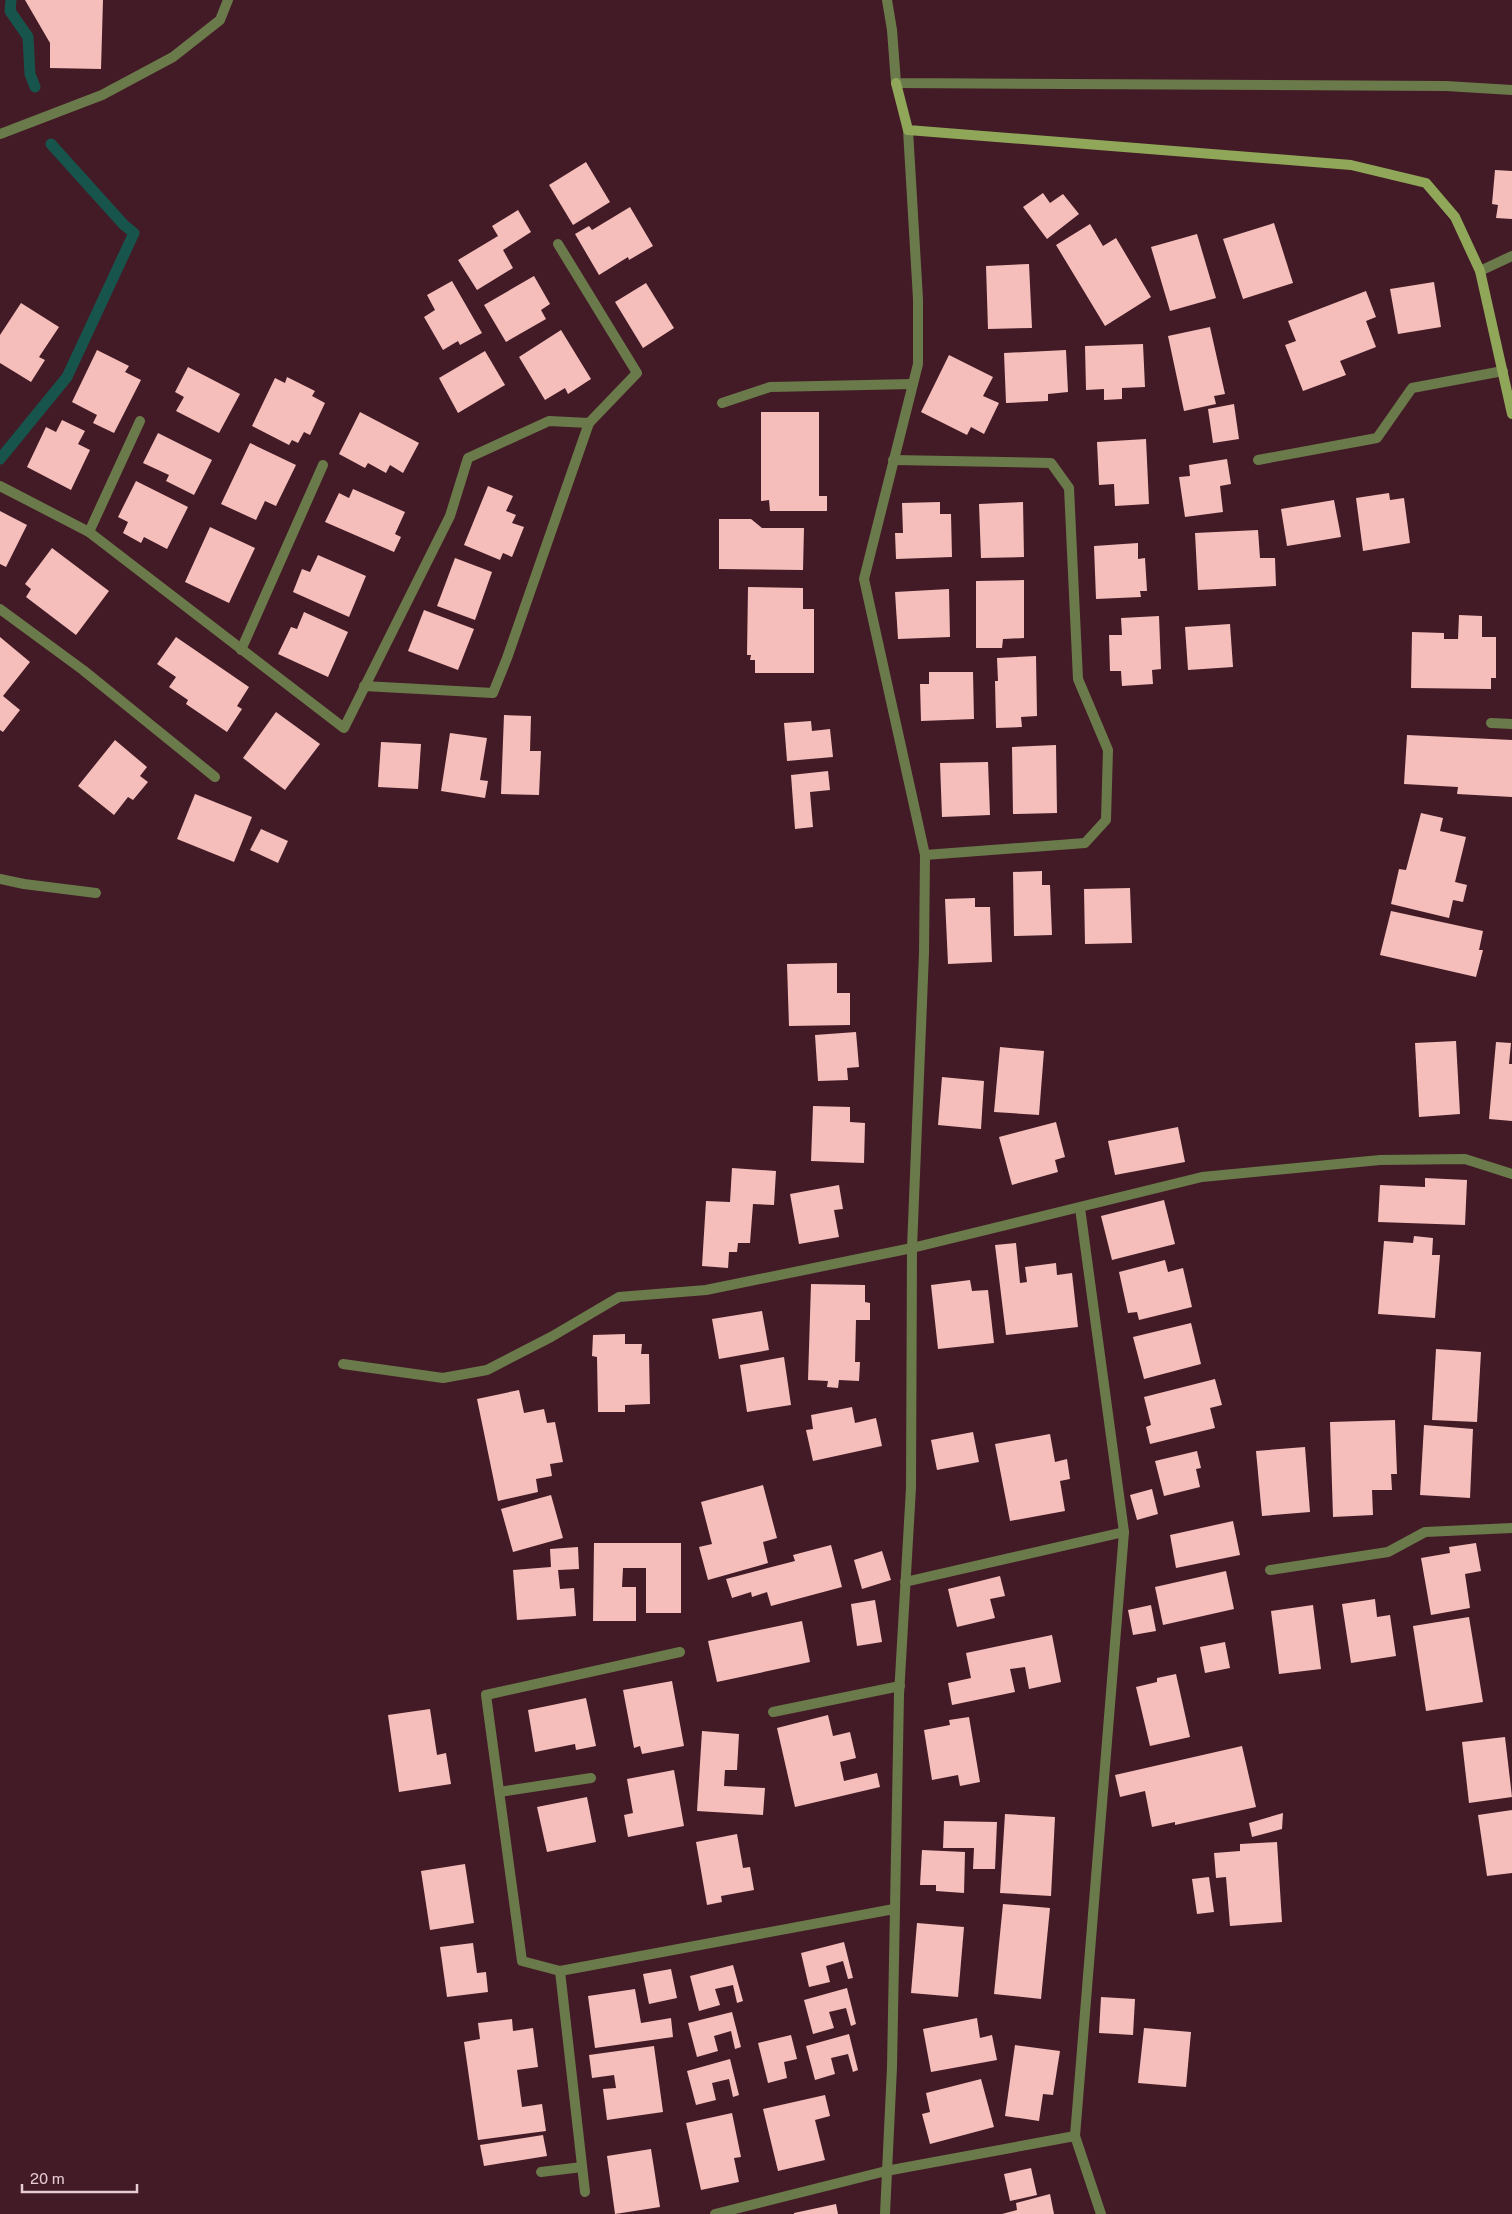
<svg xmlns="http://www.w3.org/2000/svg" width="1512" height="2214" viewBox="0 0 1512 2214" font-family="'Public Sans',sans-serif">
	<rect width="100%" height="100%" fill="#431b27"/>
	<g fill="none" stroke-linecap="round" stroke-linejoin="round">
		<g stroke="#17544c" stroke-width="11">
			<polyline points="11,0 10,11 28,37 30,74 35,87"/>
			<polyline points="0,459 67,377 134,233 124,225 51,144"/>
		</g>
	</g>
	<g fill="#f5beba">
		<polygon points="25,0 103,0 101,69 50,68 50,43"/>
		<polygon points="586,162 610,202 573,225 549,185"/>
		<polygon points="1495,170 1512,171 1512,219 1496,218 1498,205 1492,204"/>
		<polygon points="1043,193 1050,203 1063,194 1079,214 1047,239 1023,207"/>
		<polygon points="630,207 653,246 629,260 628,257 599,275 575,234 589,226 592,230"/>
		<polygon points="518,210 531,232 503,250 513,268 477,290 458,260 498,236 492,226"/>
		<polygon points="1274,223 1293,283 1243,299 1223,239"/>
		<polygon points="1090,224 1103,246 1116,238 1151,297 1105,326 1056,245"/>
		<polygon points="1197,234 1216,298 1170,311 1151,247"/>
		<polygon points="1029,264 1032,328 988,329 986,266"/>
		<polygon points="534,276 550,304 541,310 546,319 506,342 484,305"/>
		<polygon points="452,281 482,333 460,345 458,341 443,350 424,317 435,310 427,295"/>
		<polygon points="1434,282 1441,327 1398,334 1390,289"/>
		<polygon points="646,283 674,328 643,348 615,302"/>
		<polygon points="1366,291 1376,317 1366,321 1376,347 1340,361 1346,375 1303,391 1285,345 1296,341 1288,321"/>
		<polygon points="21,303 59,327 39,357 45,360 31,382 0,363 0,335"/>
		<polygon points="1210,327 1225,394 1214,396 1216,404 1184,411 1168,336"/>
		<polygon points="561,330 591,379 568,394 565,388 545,400 519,357"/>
		<polygon points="1143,344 1145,387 1122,388 1122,399 1104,400 1104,389 1086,390 1085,346"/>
		<polygon points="97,350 129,366 125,372 141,380 114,433 93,423 97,415 72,402"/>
		<polygon points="1066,350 1068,392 1048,394 1048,401 1006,403 1004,353"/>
		<polygon points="485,351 505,385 458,413 439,378"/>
		<polygon points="949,355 993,377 983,396 999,403 984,434 971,427 967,435 921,412"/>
		<polygon points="188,367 240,394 219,433 176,411 184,397 175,392"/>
		<polygon points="287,377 315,391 312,396 325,403 310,435 304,432 298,443 292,440 289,445 252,426 275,378 285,383"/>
		<polygon points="1234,404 1239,439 1213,443 1208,409"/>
		<polygon points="360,412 419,443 403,473 390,465 386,473 368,463 365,468 339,454"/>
		<polygon points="761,412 819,412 819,496 827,496 827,511 770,511 769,500 761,501"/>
		<polygon points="62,420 85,431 78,444 90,450 71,490 27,467 46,427 56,432"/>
		<polygon points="158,433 212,460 194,495 166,481 169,475 143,463"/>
		<polygon points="1146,439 1149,504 1115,506 1114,484 1099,485 1097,442"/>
		<polygon points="250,443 296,465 276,506 265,501 256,520 221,504"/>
		<polygon points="1227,459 1231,484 1220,486 1223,512 1185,517 1179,477 1190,476 1189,465"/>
		<polygon points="136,481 188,507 167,549 144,537 141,543 123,533 128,522 118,517"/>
		<polygon points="488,486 513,496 506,511 516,515 512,523 524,527 512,557 503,553 500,560 464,545"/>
		<polygon points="353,489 405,512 395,534 401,537 394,552 325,522 339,493 349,498"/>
		<polygon points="1389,493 1390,500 1404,498 1410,543 1363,551 1356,498"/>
		<polygon points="1334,500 1341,537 1287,546 1281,509"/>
		<polygon points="940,502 940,514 951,514 952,557 896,559 895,533 903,533 902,503"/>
		<polygon points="1023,502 1024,557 981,558 979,504"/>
		<polygon points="0,511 27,525 6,567 0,564"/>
		<polygon points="719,519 751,519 762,528 804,528 803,570 719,569"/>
		<polygon points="210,527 255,548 229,603 185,582"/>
		<polygon points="1258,530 1260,558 1275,558 1276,586 1198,590 1195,533"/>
		<polygon points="1138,543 1138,559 1145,558 1147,591 1140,591 1141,597 1096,599 1094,546"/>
		<polygon points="52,548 109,591 76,635 26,597 31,589 25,584"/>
		<polygon points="318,555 366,576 349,617 293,592 302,569 310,572"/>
		<polygon points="455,558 492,572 475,620 437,606"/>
		<polygon points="1024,580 1024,638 1003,639 1002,648 976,648 976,581"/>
		<polygon points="748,587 803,588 803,609 814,609 814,673 755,673 755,660 750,660 751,655 747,655"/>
		<polygon points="949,589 950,637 898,639 895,592"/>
		<polygon points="424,610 474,629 458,670 408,651"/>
		<polygon points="304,612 348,632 328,677 278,654 291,627 297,629"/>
		<polygon points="1459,615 1482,616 1482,637 1496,637 1496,678 1491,678 1491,689 1411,688 1412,632 1444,633 1444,639 1458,639"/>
		<polygon points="1159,616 1161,669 1152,670 1153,684 1122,686 1121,671 1110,671 1109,635 1122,635 1121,618"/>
		<polygon points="1230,624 1233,667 1188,670 1185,627"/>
		<polygon points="0,637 30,662 3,696 20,710 3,732 0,730"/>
		<polygon points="176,637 249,687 237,706 242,709 227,732 186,704 188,700 169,687 176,677 157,664"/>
		<polygon points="1036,656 1037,716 1021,717 1022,727 996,728 995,681 998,681 997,658"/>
		<polygon points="929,672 973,672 974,719 921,721 920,684 929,684"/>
		<polygon points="276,712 320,744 285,790 243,758"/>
		<polygon points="504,715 531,716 530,751 541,751 539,795 501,794"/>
		<polygon points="811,721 812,731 830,729 833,757 787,761 784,723"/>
		<polygon points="450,733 487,738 480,780 488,781 485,798 441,791"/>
		<polygon points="1407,735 1512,740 1512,797 1457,794 1458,787 1404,784"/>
		<polygon points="115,740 147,767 140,776 148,782 133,800 128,797 114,815 78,786"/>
		<polygon points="381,742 421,744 418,789 378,787"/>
		<polygon points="1056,745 1057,813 1013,814 1012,747"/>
		<polygon points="988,762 990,815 942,817 940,763"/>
		<polygon points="828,771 830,790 810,792 813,827 795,829 791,775"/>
		<polygon points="195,794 252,817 234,862 177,839"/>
		<polygon points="1421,813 1443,818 1440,831 1466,837 1455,882 1467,885 1463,902 1453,900 1449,918 1391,904 1399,869 1406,870"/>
		<polygon points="261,829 288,841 278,863 250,850"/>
		<polygon points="1042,871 1042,885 1050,885 1052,935 1014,936 1013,872"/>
		<polygon points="1130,888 1132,943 1085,944 1084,889"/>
		<polygon points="975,898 975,907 990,907 992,962 948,964 945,899"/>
		<polygon points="1391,911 1483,931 1479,950 1483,950 1476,977 1380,955"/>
		<polygon points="837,963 837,993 850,993 850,1025 789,1026 787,964"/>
		<polygon points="856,1032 859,1067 847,1068 848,1080 818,1081 815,1035"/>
		<polygon points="1456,1041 1460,1114 1419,1117 1415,1043"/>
		<polygon points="1496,1042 1511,1043 1509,1064 1512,1064 1512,1121 1489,1119"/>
		<polygon points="1000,1047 1044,1051 1039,1115 994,1112"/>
		<polygon points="942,1077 984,1081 981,1129 938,1125"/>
		<polygon points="813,1106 850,1107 850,1122 865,1123 864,1163 811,1161"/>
		<polygon points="1056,1122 1065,1157 1055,1160 1058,1172 1012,1185 999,1137"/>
		<polygon points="1178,1127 1185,1162 1115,1175 1108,1141"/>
		<polygon points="732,1168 776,1171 774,1205 753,1204 750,1243 738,1243 737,1252 729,1252 728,1268 702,1266 706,1201 730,1202"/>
		<polygon points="1425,1178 1467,1180 1465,1225 1378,1222 1380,1185 1425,1187"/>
		<polygon points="839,1185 843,1209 834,1210 839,1237 799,1244 790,1194"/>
		<polygon points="1164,1200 1175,1244 1112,1260 1101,1216"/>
		<polygon points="1414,1236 1433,1238 1432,1255 1440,1255 1435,1318 1378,1314 1384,1241 1413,1243"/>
		<polygon points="1016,1243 1020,1283 1027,1282 1025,1267 1056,1263 1057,1275 1072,1273 1078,1327 1006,1335 995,1245"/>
		<polygon points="1165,1260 1168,1272 1183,1268 1192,1307 1139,1320 1137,1312 1128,1313 1119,1272"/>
		<polygon points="970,1280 972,1291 988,1290 994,1343 938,1349 931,1285"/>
		<polygon points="811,1284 865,1285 865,1302 870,1303 870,1320 856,1320 855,1362 860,1362 859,1381 839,1380 838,1388 827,1387 828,1381 808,1380"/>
		<polygon points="762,1311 769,1350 719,1359 712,1319"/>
		<polygon points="1191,1323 1201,1364 1144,1379 1133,1337"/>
		<polygon points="625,1334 625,1344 642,1344 641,1354 649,1354 650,1404 625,1405 625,1412 598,1412 597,1357 592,1356 593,1335"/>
		<polygon points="1436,1349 1481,1352 1477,1422 1432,1420"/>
		<polygon points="784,1357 791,1405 747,1412 740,1365"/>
		<polygon points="1215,1379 1222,1405 1210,1408 1215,1428 1150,1444 1146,1427 1151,1425 1144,1397"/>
		<polygon points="519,1390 524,1413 544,1409 547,1423 555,1422 563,1462 550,1464 552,1476 536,1479 538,1492 498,1501 477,1399"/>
		<polygon points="852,1407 855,1423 876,1418 882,1446 813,1461 806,1430 813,1429 811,1415"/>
		<polygon points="1395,1420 1397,1474 1391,1474 1392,1490 1372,1490 1373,1515 1333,1517 1330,1422"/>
		<polygon points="1424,1425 1473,1429 1470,1498 1420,1495"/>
		<polygon points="973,1432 979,1462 937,1470 931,1440"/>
		<polygon points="1050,1434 1055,1462 1067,1459 1070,1479 1060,1481 1065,1511 1010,1521 995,1444"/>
		<polygon points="1305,1447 1310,1512 1262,1516 1256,1451"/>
		<polygon points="1197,1451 1201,1468 1196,1469 1200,1487 1164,1496 1155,1461"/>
		<polygon points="763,1485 777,1538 763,1542 768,1563 708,1580 699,1547 712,1544 701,1502"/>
		<polygon points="1152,1489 1158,1514 1137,1520 1130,1495"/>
		<polygon points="551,1495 563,1538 513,1552 501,1509"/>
		<polygon points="1233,1521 1240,1555 1176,1568 1170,1535"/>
		<polygon points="594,1543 681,1543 681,1613 646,1613 646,1568 623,1568 622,1587 636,1587 636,1621 593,1621"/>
		<polygon points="1476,1543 1481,1571 1465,1574 1470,1608 1431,1615 1421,1558 1450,1553 1449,1547"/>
		<polygon points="831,1545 842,1587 771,1606 767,1592 752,1597 751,1592 732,1598 726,1579 795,1561 793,1555"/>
		<polygon points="578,1547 579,1569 558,1570 560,1589 574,1588 576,1616 517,1620 513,1570 551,1567 550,1549"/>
		<polygon points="882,1551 891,1580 862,1589 854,1560"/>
		<polygon points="1226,1571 1234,1609 1163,1625 1155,1587"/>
		<polygon points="1000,1576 1005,1596 990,1599 995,1618 957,1627 948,1589"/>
		<polygon points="1375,1599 1377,1617 1390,1615 1396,1656 1351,1663 1342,1604"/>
		<polygon points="875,1600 882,1642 857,1646 851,1604"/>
		<polygon points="1151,1605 1156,1631 1133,1635 1128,1610"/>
		<polygon points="1313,1605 1321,1669 1279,1674 1271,1611"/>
		<polygon points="1469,1617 1483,1702 1426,1711 1413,1626"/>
		<polygon points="802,1621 810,1662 717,1682 708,1641"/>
		<polygon points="1052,1635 1061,1682 1029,1689 1025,1667 1010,1669 1015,1692 952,1705 948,1683 971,1678 966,1653"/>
		<polygon points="1225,1642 1230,1668 1205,1673 1200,1647"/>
		<polygon points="1176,1674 1190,1737 1150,1746 1136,1687 1157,1682 1157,1678"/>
		<polygon points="672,1681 684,1746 642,1754 640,1746 634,1748 623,1690"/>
		<polygon points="586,1698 596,1746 576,1750 575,1744 535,1752 528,1710"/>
		<polygon points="430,1709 437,1755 446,1753 451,1784 399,1792 388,1715"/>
		<polygon points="828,1715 833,1736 850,1732 856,1758 840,1762 844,1781 877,1773 880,1787 795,1807 777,1728"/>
		<polygon points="969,1717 980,1782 960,1786 958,1775 932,1780 924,1730 950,1725 949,1720"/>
		<polygon points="702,1731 739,1734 737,1770 725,1770 724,1786 765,1788 763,1815 697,1811"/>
		<polygon points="1505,1737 1512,1797 1469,1803 1462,1742"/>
		<polygon points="1242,1746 1256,1807 1175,1825 1175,1822 1152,1827 1145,1791 1120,1797 1115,1775"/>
		<polygon points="674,1770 684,1826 628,1837 624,1815 633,1813 627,1779"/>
		<polygon points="587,1797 596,1842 547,1852 537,1807"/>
		<polygon points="1512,1810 1512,1873 1487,1876 1478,1815"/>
		<polygon points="1283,1813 1282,1829 1252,1837 1249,1823"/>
		<polygon points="1005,1814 1055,1817 1051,1896 1000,1893"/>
		<polygon points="944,1821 997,1822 995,1869 973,1869 974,1848 943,1848"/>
		<polygon points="737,1834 743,1868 750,1867 754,1890 721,1896 722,1902 707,1905 696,1842"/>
		<polygon points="1277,1842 1282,1922 1230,1926 1226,1877 1216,1878 1214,1853 1240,1851 1240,1844"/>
		<polygon points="922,1850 965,1852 964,1893 936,1891 936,1885 920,1885"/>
		<polygon points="465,1864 474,1923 430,1930 421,1871"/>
		<polygon points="1209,1877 1214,1912 1197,1914 1192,1879"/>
		<polygon points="1003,1904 1050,1908 1041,1999 994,1994"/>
		<polygon points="917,1923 964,1927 958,1997 911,1993"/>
		<polygon points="844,1942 853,1978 848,1979 843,1961 826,1966 830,1982 809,1987 801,1953"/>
		<polygon points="473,1943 477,1973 486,1972 488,1992 447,1997 440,1947"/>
		<polygon points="733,1965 743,2001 737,2003 733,1985 715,1989 720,2005 699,2011 690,1976"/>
		<polygon points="671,1969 677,1998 649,2004 643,1974"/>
		<polygon points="847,1988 856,2024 851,2026 846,2008 829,2012 834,2028 813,2034 804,2000"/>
		<polygon points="635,1989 641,2023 671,2018 673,2037 595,2048 588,1996"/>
		<polygon points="1101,1997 1135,1999 1133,2035 1099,2033"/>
		<polygon points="732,2012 741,2047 735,2049 731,2031 714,2036 718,2051 697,2057 688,2023"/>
		<polygon points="977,2018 980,2038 992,2035 997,2060 931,2072 923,2029"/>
		<polygon points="512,2019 513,2031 533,2028 538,2067 517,2070 522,2107 542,2104 546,2131 478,2140 464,2042 480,2039 478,2023"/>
		<polygon points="1144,2028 1191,2032 1186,2087 1138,2083"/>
		<polygon points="849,2034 858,2070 853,2072 848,2054 831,2058 835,2074 815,2080 806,2046"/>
		<polygon points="791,2035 797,2059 784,2062 787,2078 768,2083 758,2043"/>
		<polygon points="1015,2045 1060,2051 1053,2095 1043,2094 1039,2121 1005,2116"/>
		<polygon points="654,2046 663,2112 607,2120 603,2089 616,2088 614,2075 592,2078 589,2055"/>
		<polygon points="730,2059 739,2095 733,2097 729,2079 712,2083 716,2100 696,2105 687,2071"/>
		<polygon points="981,2079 994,2127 930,2144 922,2114 930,2112 926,2093"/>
		<polygon points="825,2095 830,2116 815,2120 825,2160 778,2171 763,2109"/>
		<polygon points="732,2113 741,2157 734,2158 739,2182 701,2190 686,2123"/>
		<polygon points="543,2135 547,2156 484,2166 480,2145"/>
		<polygon points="651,2149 660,2207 615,2214 607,2156"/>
		<polygon points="1031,2168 1037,2195 1010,2201 1004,2174"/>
		<polygon points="1050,2194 1054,2214 1002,2214 1017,2210 1016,2203"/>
		<polygon points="836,2204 838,2214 794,2214 794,2213"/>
	</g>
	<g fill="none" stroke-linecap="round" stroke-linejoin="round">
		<g stroke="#6b7a4a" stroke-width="10">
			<polyline points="0,879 24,884 96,893"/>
			<polyline points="773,1712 900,1686"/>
		</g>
		<g stroke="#6b7a4a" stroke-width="10">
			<polyline points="887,0 892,30 896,83 1446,86 1512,90"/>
			<polyline points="0,134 102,95 173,57 220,20 228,0"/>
			<polyline points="558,244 637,373 589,423"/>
			<polyline points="1480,271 1512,256"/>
			<polyline points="722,403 770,387 913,384"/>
			<polyline points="893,460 1051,463 1069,488 1078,679 1108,750 1106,820 1085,843 925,855"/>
			<polyline points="1258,460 1377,438 1412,388 1503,371"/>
			<polyline points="0,486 89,532 344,728 450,516 468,458 549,421 589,423 507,658 493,693 364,686"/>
			<polyline points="89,532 140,421"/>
			<polyline points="0,609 83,670 215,777"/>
			<polyline points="241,650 323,465"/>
			<polyline points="1491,723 1512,724"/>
			<polyline points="343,1364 443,1378 487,1370 551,1337 619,1297 706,1290 912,1248 1202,1177 1380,1160 1465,1159 1512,1174"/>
			<polyline points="1270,1570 1388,1552 1425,1532 1512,1528"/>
			<polyline points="905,1582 1124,1532"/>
			<polyline points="680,1652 486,1695 522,1961 560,1971 894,1909"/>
			<polyline points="499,1792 591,1778"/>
			<polyline points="560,1971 585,2192"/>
			<polyline points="1075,2136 1124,1532 1080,1208"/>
			<polyline points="541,2172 582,2167"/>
			<polyline points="715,2214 886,2171 1075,2136 1101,2214"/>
			<polyline points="885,2214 892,2067 899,1695 911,1488 912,1248 924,953 925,855 864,579 918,364 918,299 908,130"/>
		</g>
		<polyline stroke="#90a759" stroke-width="10" points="896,83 908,130 1351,165 1426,183 1455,217 1480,271 1512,414"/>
	</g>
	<path d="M22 2184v8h115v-8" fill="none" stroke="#e6cbd1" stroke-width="2.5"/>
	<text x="30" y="2184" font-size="15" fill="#e6cbd1" stroke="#431b27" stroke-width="4" paint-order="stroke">20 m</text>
</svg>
